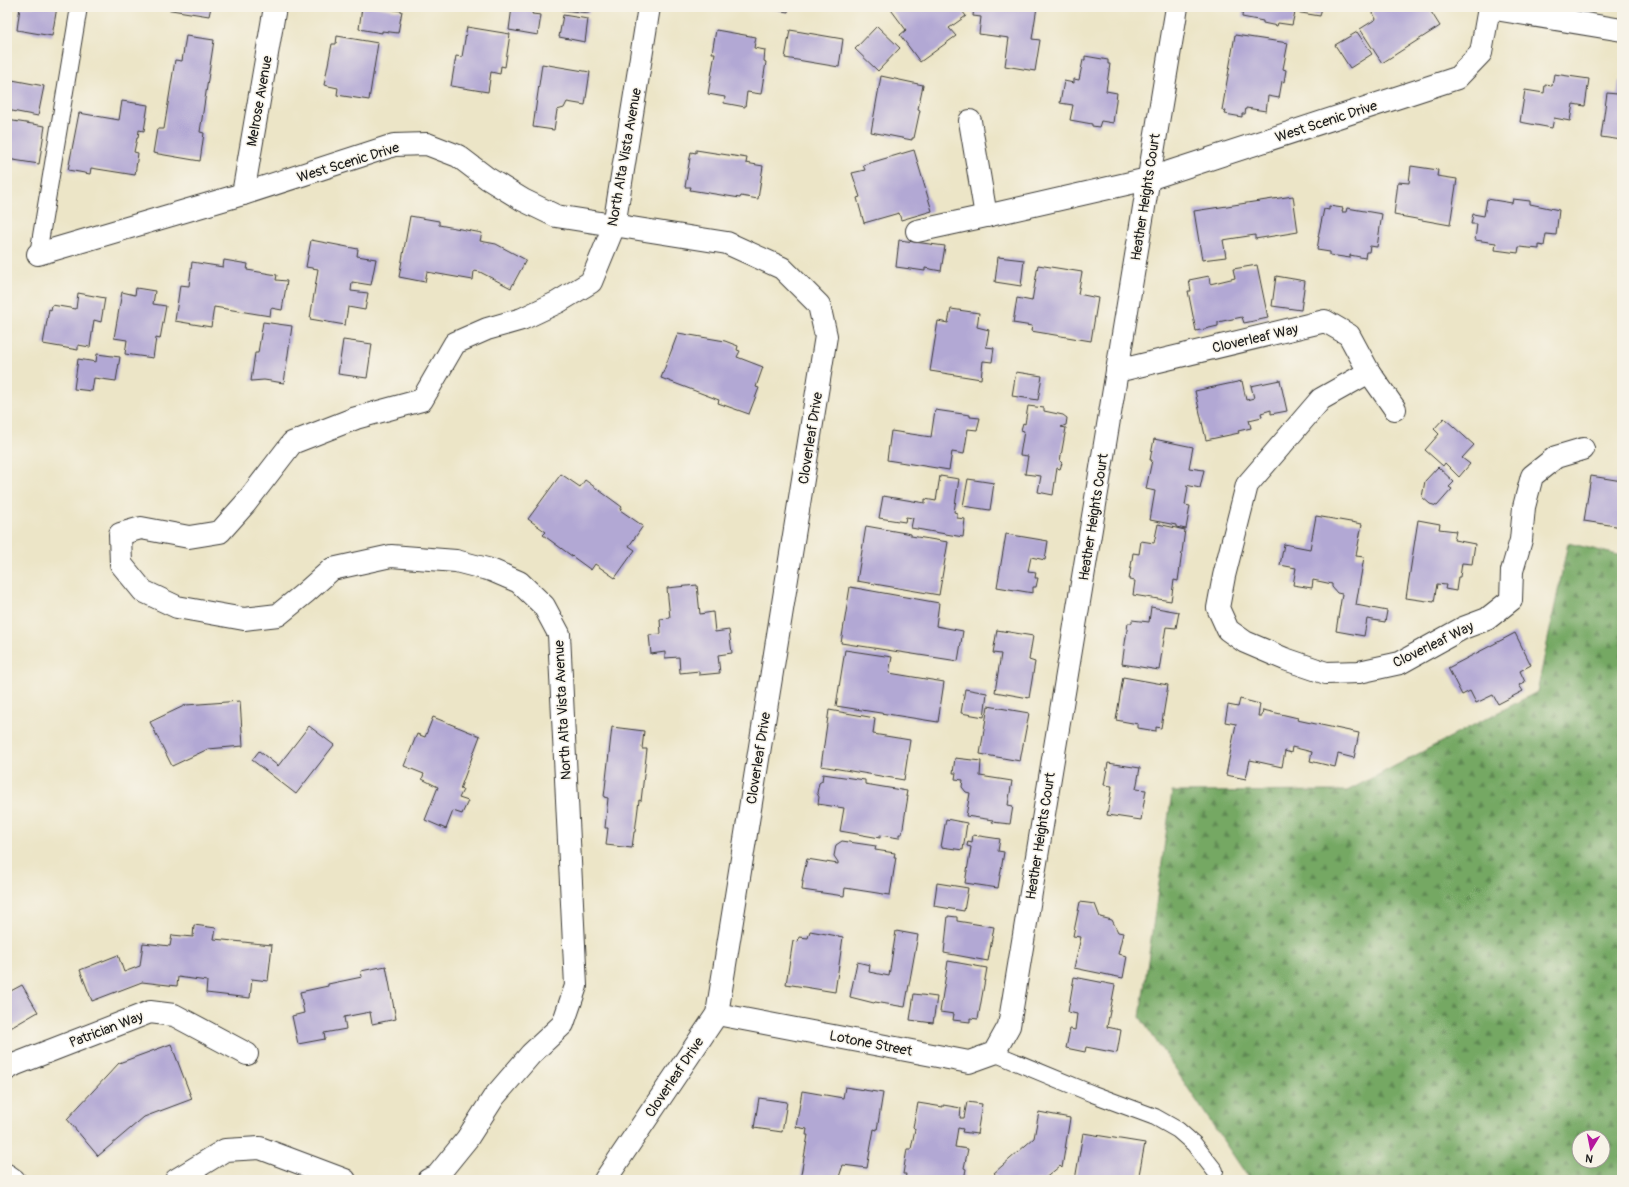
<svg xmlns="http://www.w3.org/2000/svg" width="1629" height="1187" viewBox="0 0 1629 1187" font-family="Pangolin,sans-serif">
	<defs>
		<pattern id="forest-firs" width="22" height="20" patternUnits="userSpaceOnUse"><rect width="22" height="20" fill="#75a864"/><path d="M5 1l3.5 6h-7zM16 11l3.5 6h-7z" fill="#5f8852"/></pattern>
	</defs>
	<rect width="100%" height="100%" fill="#f7f3e8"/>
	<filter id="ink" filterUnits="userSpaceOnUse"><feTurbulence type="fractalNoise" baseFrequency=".025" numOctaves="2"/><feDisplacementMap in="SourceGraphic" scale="8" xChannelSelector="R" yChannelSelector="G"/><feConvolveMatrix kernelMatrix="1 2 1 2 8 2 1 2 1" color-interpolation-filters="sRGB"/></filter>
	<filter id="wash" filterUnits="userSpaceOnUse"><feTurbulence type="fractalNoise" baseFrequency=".012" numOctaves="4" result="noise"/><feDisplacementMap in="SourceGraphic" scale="16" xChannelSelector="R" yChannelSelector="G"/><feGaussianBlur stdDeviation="0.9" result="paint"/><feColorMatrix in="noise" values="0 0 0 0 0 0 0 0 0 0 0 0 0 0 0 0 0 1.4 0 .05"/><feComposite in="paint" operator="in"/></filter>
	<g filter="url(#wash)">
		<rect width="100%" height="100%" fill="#ece5c7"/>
		<path fill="url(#forest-firs)" stroke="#486240" fill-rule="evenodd" d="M1568,543l54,13v624h-372l-110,-163 32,-225 175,-1 190,-99zM1579,1137h24v24h-24z"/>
		<g id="blocks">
			<g fill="#b2a8d4">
				<polygon points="20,7 57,7 52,36 17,30"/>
				<polygon points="165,7 211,7 209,16 165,9"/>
				<polygon points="362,7 375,7 402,11 398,33 382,31 382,33 359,29"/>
				<polygon points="512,7 533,10 532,14 541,15 538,35 509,30"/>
				<polygon points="563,7 590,7 589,13 562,10"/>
				<polygon points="759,7 789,7 788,12"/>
				<polygon points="889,7 959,7 966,16 949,28 956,36 920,62 900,35 906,30"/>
				<polygon points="974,7 1037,7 1032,39 1040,40 1035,71 1005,66 1009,38 979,34 981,17 973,16"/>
				<polygon points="1243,7 1322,7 1320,16 1295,12 1292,25 1278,23 1277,26 1263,23 1263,21 1242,17"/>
				<polygon points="1370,7 1428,7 1440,26 1382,63 1360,29 1376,19"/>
				<polygon points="563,15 588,19 585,42 559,37"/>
				<polygon points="877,26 900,48 878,71 855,49"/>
				<polygon points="467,27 510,34 505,67 501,66 500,74 491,72 488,92 451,86 456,56 462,57"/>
				<polygon points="716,30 756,37 754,48 765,50 764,61 766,62 761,94 747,92 745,107 724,103 725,97 708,94 715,53 712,53"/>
				<polygon points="790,30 843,39 839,67 785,58"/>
				<polygon points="1357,32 1372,54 1350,68 1335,45"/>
				<polygon points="1235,35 1288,43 1283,69 1286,70 1284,82 1282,81 1279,98 1268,96 1266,111 1246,108 1245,114 1242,114 1242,117 1225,114 1226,111 1222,110"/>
				<polygon points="186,36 214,40 200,132 204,133 200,161 153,153 157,129 164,129 175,60 182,61"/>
				<polygon points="337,36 378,43 369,100 337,95 338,88 324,85 332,44 336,44"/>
				<polygon points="1085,56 1108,60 1108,64 1110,64 1106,91 1117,93 1113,123 1101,121 1099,127 1092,126 1092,124 1070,120 1073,105 1060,103 1064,81 1074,83 1074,79 1079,80 1083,60 1085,60"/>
				<polygon points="542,64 590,72 585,105 567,102 564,108 557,110 554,130 533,127"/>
				<polygon points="1554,74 1589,79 1585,106 1573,104 1570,121 1554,118 1552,128 1520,122 1525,90 1544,93 1545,85 1552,86"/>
				<polygon points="881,76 923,85 918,109 920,110 914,138 912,138 912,140 871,132"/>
				<polygon points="7,79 44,86 38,116 7,110"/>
				<polygon points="1619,81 1622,82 1622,140 1601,137 1607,93 1617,94"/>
				<polygon points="122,101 148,105 144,131 139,130 138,138 137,138 134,152 138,153 135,175 91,168 90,174 68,170 79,113 119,120"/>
				<polygon points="7,120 45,126 39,164 7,159"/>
				<polygon points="696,150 747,158 746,163 763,166 758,199 741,196 740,198 690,190 691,187 685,187 691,152 696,153"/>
				<polygon points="914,150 932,211 901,220 899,213 864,223 857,198 860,197 852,173 865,170 863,165"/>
				<polygon points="1411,166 1438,170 1437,176 1457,179 1450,225 1394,215 1398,182 1409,183"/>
				<polygon points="1293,196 1298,232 1255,239 1255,235 1223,240 1226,257 1202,260 1194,211"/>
				<polygon points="1487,199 1512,203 1513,199 1530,201 1530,204 1559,210 1556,235 1546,234 1544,246 1539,245 1539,249 1519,247 1518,253 1495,250 1496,243 1475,240 1477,224 1471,224 1473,214 1484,216"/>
				<polygon points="1329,206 1343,208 1342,212 1346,212 1347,208 1382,214 1377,247 1370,246 1369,252 1366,252 1365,258 1350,255 1350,258 1330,255 1330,252 1317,250 1319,237 1318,237 1324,209 1329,210"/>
				<polygon points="410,216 439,221 439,225 482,233 480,241 496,244 526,260 511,288 480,272 474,271 473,280 427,272 425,282 399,277"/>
				<polygon points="311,240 358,249 357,256 376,259 371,285 352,282 351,291 368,293 365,310 348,307 345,325 310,319 318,269 306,267"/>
				<polygon points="899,240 945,246 941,271 925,268 925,271 896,267"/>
				<polygon points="998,257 1024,260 1021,286 995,282"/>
				<polygon points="224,260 248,264 247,270 277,275 276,280 287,281 282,310 271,308 270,316 214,307 211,327 175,321 180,285 189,286 192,262 223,267"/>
				<polygon points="1038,265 1082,272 1078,294 1098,298 1091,341 1031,331 1032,326 1013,323 1017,298 1032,301"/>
				<polygon points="1257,265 1268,318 1244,323 1242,317 1218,322 1218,326 1196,331 1188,291 1191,291 1189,280 1209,276 1210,284 1235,278 1233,269"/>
				<polygon points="1276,276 1305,281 1301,310 1272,306"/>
				<polygon points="136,288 155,291 153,304 166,306 160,339 156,338 153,358 125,354 127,340 114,338 122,292 135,295"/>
				<polygon points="78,293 105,298 101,322 94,320 90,347 78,345 78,350 43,344 49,309 51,310 52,305 76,309"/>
				<polygon points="951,309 979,313 977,327 989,330 986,347 994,348 992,362 983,361 981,379 930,371 938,321 948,323"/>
				<polygon points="263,322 292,326 284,383 264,380 251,381 255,353 258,353"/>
				<polygon points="678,333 725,341 738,346 737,350 740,351 737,357 763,367 756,387 759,388 749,414 718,403 719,400 661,378"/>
				<polygon points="343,340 372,344 367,378 338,374"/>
				<polygon points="97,354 120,357 116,381 94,378 92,391 74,389 78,359 96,362"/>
				<polygon points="1016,372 1042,376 1038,400 1012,396"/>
				<polygon points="1280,380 1287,411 1271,414 1271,410 1261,413 1262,417 1249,420 1251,428 1238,431 1239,433 1206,440 1195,391 1242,381 1246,400 1254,398 1251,386"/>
				<polygon points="1028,406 1044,408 1044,411 1063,415 1067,418 1066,425 1061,427 1066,428 1060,461 1062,463 1060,469 1057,468 1053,495 1038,492 1041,476 1025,474 1028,456 1020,455 1024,431 1021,430 1023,423 1025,424"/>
				<polygon points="935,410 970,415 970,417 980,418 977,430 968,429 964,454 952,452 949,470 887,460 891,431 931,437"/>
				<polygon points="1444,418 1474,445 1462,458 1470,464 1459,477 1445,463 1443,466 1425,450 1439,434 1434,429"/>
				<polygon points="1154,439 1193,447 1189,468 1204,470 1200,488 1186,485 1186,486 1188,487 1185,505 1190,506 1186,529 1176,527 1176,525 1150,520 1155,491 1146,489 1152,460 1150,460"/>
				<polygon points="1438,467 1454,482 1449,487 1452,489 1437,506 1430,504 1422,497 1425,481"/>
				<polygon points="561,474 580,487 585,480 622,507 620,510 643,526 629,546 635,550 615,578 595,564 591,570 543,535 546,532 528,519"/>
				<polygon points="940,476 959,479 954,512 957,513 957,518 965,519 963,537 911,528 913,518 906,517 905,522 879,518 883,496 925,503 925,499 936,501"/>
				<polygon points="1591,476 1622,481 1622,527 1584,521"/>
				<polygon points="968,479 994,483 990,510 963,506"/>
				<polygon points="1316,516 1362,524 1356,556 1364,557 1356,605 1387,611 1385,622 1367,619 1364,636 1336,631 1342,594 1337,593 1332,587 1332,584 1313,580 1312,588 1293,585 1296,568 1280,565 1284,544 1310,549"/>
				<polygon points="1418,520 1440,524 1439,529 1456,531 1454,540 1475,544 1472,564 1462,563 1460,577 1458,577 1456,591 1445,589 1446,585 1437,584 1434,602 1406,598"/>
				<polygon points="1158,524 1185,530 1178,581 1174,580 1171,601 1133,595 1135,581 1129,580 1133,553 1139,554 1141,541 1154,543"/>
				<polygon points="866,526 911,534 911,536 948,542 939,595 857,581"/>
				<polygon points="1006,534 1048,541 1045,560 1031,557 1028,571 1036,572 1035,578 1038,578 1036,587 1033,587 1033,593 997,587"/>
				<polygon points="697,585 700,614 713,612 715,632 729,630 732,653 718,655 720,673 699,675 699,671 680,673 679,657 665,658 665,652 651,654 649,635 661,634 660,619 670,618 667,588"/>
				<polygon points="850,587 939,603 936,626 963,631 958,661 841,643"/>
				<polygon points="1151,607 1179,612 1176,628 1166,627 1159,670 1122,664 1128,623 1132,623 1132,620 1149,622"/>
				<polygon points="997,630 1033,636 1029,660 1035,662 1029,698 995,692 1001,654 993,653"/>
				<polygon points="1515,633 1531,665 1520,671 1525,682 1519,685 1523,691 1498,704 1493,695 1476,703 1470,691 1462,695 1448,668"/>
				<polygon points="845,650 892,657 889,673 944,682 938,722 836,706"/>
				<polygon points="1123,677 1168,685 1161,728 1156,727 1156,731 1138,728 1138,724 1116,720"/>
				<polygon points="965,689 987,693 984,717 961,713"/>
				<polygon points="1240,699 1260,704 1258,716 1262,716 1263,710 1298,718 1297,720 1359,733 1354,758 1338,754 1335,767 1310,761 1312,752 1292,747 1291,753 1285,751 1282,767 1250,760 1246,779 1226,775 1236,724 1225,722 1228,705 1238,707"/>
				<polygon points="240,701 243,746 208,749 172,766 150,722 186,705"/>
				<polygon points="988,706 1029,713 1020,761 980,754"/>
				<polygon points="829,710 875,718 873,734 910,740 904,780 821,766"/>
				<polygon points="433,717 480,736 460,789 463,790 459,798 468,801 462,814 453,811 446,829 425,820 438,787 422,779 424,774 404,766 417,734 425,737"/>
				<polygon points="309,726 334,745 296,794 252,760 259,751 278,766"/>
				<polygon points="612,727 644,731 642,749 647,749 641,801 639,800 635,832 634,832 632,848 606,845 608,828 605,828 608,798 604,797"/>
				<polygon points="955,758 981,761 980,776 1012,781 1008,805 1013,806 1010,824 992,822 993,820 966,816 970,793 966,792 962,787 963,780 955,779 956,773 953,773"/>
				<polygon points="1108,763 1140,768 1136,789 1146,790 1141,820 1107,815 1112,786 1104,785"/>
				<polygon points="823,774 865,780 865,784 907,791 906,796 908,796 902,834 899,834 899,838 880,835 880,838 840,831 844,808 818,804 819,797 817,793 819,783 822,781"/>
				<polygon points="946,819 967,823 963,850 941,847"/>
				<polygon points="973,835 1000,839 998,851 1004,852 998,888 965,883 971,847 967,846 968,841 972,842"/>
				<polygon points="842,841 876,846 875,850 895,853 894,857 896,857 890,895 845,888 844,896 802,890 803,881 802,881 807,859 838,864 838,862 834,856 836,845"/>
				<polygon points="937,883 968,888 964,911 934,906"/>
				<polygon points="1080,902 1095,904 1100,917 1112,920 1118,932 1123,933 1118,954 1127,956 1123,978 1074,968 1081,937 1073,936"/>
				<polygon points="948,916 957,917 957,921 994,927 988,961 944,953"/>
				<polygon points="194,925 216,928 214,939 272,945 268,981 252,979 250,998 206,993 207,981 178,977 177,986 142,982 92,1001 80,970 118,955 124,972 140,966 143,943 170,946 172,935 193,937"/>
				<polygon points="810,931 843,937 835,992 786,984 793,941 798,942 799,937 808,938"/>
				<polygon points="896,931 918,935 905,1007 875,1002 874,1003 850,997 857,962 870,965 869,972 889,976"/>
				<polygon points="948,961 987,968 978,1019 970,1018 970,1022 953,1020 954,1014 940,1012"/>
				<polygon points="386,966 396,1019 372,1024 370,1012 344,1017 346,1029 324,1033 325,1039 298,1044 292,1016 304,1013 300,992 328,986 328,984 362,977 361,971"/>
				<polygon points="1074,977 1115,985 1107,1027 1121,1030 1117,1053 1086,1047 1085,1052 1066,1048 1070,1029 1075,1030 1077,1014 1068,1012"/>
				<polygon points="22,985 38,1012 7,1030 7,993"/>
				<polygon points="914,994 937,997 933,1023 910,1020"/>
				<polygon points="171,1044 192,1099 144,1117 98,1156 67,1119 119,1063"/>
				<polygon points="845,1087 883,1093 877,1130 874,1129 867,1168 843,1165 838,1180 800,1180 808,1135 806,1135 807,1129 796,1127 802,1091 843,1098"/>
				<polygon points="759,1098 787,1102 782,1132 754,1128"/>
				<polygon points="967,1102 982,1104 977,1134 962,1132 963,1129 958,1128 955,1147 968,1149 964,1168 966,1169 964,1180 905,1180 906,1174 903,1174 907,1149 911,1149 915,1129 913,1127 918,1103 943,1107 943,1105 961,1108 960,1118 964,1118"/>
				<polygon points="1039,1112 1070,1118 1062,1168 1060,1166 1043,1180 1001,1180 994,1173 1034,1138"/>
				<polygon points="1083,1133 1145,1143 1138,1180 1075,1180"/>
			</g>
		</g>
	</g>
	<g filter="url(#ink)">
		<use href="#blocks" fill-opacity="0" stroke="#3b3a36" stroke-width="1"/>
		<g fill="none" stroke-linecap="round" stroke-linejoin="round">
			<g stroke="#3b3a36" stroke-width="18">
				<g id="lane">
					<polyline points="38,254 79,7"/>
					<polyline points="994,1053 1093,1094 1155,1117 1178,1130 1194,1144 1215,1171"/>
				</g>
			</g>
			<g stroke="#3b3a36" stroke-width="24">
				<g id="street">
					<polyline points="970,121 986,216"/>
					<polyline points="243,194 275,7"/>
					<polyline points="917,231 986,216 1148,179 1457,78 1481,53 1489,8 1622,30"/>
					<polyline points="38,254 243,194 394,145 427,144 458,156 487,178 523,200 556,216 727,243 782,268 819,305 826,336 717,1014 605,1180"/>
					<polyline points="1117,371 1325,321 1349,335 1369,372 1395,409"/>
					<polyline points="1369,372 1321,399 1247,485 1224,576 1218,608 1228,630 1245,642 1285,659 1326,673 1359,672 1400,663 1463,628 1487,619 1511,600 1512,571 1521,540 1524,507 1532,476 1556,457 1583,449"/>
					<polyline points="717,1014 969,1062 994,1053 1009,1026 1177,7"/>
					<polyline points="7,1069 16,1064 150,1012 174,1015 247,1054"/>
					<polyline points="7,1175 14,1180"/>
					<polyline points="176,1180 225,1150 260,1148 345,1180"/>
					<polyline points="428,1180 437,1176 467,1139 494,1097 531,1054 563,1024 576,986 559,634 544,606 519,582 491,570 456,561 391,556 332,569 305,593 278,615 244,619 177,607 143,591 121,564 120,534 141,528 189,537 220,532 245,504 292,443 356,418 422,400 455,343 487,329 522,319 558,302 591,282 614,226 649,7"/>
				</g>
			</g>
			<use href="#lane" stroke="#fff" stroke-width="16"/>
			<use href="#street" stroke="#fff" stroke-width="22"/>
		</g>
	</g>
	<g text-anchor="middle" stroke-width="3" stroke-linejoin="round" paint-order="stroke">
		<g font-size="14" fill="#1c1c1c" stroke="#f7f3e8">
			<text transform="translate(259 101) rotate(-80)" y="5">Melrose Avenue</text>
			<text transform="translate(1326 121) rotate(-18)" y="5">West Scenic Drive</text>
			<text transform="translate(624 157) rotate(-80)" y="5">North Alta Vista Avenue</text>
			<text transform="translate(348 162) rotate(-17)" y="5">West Scenic Drive</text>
			<text transform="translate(1145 197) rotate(-81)" y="5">Heather Heights Court</text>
			<text transform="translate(1255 338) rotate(-13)" y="5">Cloverleaf Way</text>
			<text transform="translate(810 438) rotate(-81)" y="5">Cloverleaf Drive</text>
			<text transform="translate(1093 517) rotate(-81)" y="5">Heather Heights Court</text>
			<text transform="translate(1433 644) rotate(-26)" y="5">Cloverleaf Way</text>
			<text transform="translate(562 710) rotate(-93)" y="5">North Alta Vista Avenue</text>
			<text transform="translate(758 758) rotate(-81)" y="5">Cloverleaf Drive</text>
			<text transform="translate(1040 836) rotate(-81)" y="5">Heather Heights Court</text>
			<text transform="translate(106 1029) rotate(-21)" y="5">Patrician Way</text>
			<text transform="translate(871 1043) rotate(11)" y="5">Lotone Street</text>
			<text transform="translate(674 1077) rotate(-56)" y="5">Cloverleaf Drive</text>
		</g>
	</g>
	<rect width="1629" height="1187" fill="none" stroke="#f7f3e8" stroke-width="24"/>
	<g transform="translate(1591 1149) rotate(190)"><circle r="19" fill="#f7f3e8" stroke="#9f9d96"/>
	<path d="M0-3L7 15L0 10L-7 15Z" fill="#b5179e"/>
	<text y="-6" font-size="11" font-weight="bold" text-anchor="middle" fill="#1c1c1c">N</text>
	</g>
</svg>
